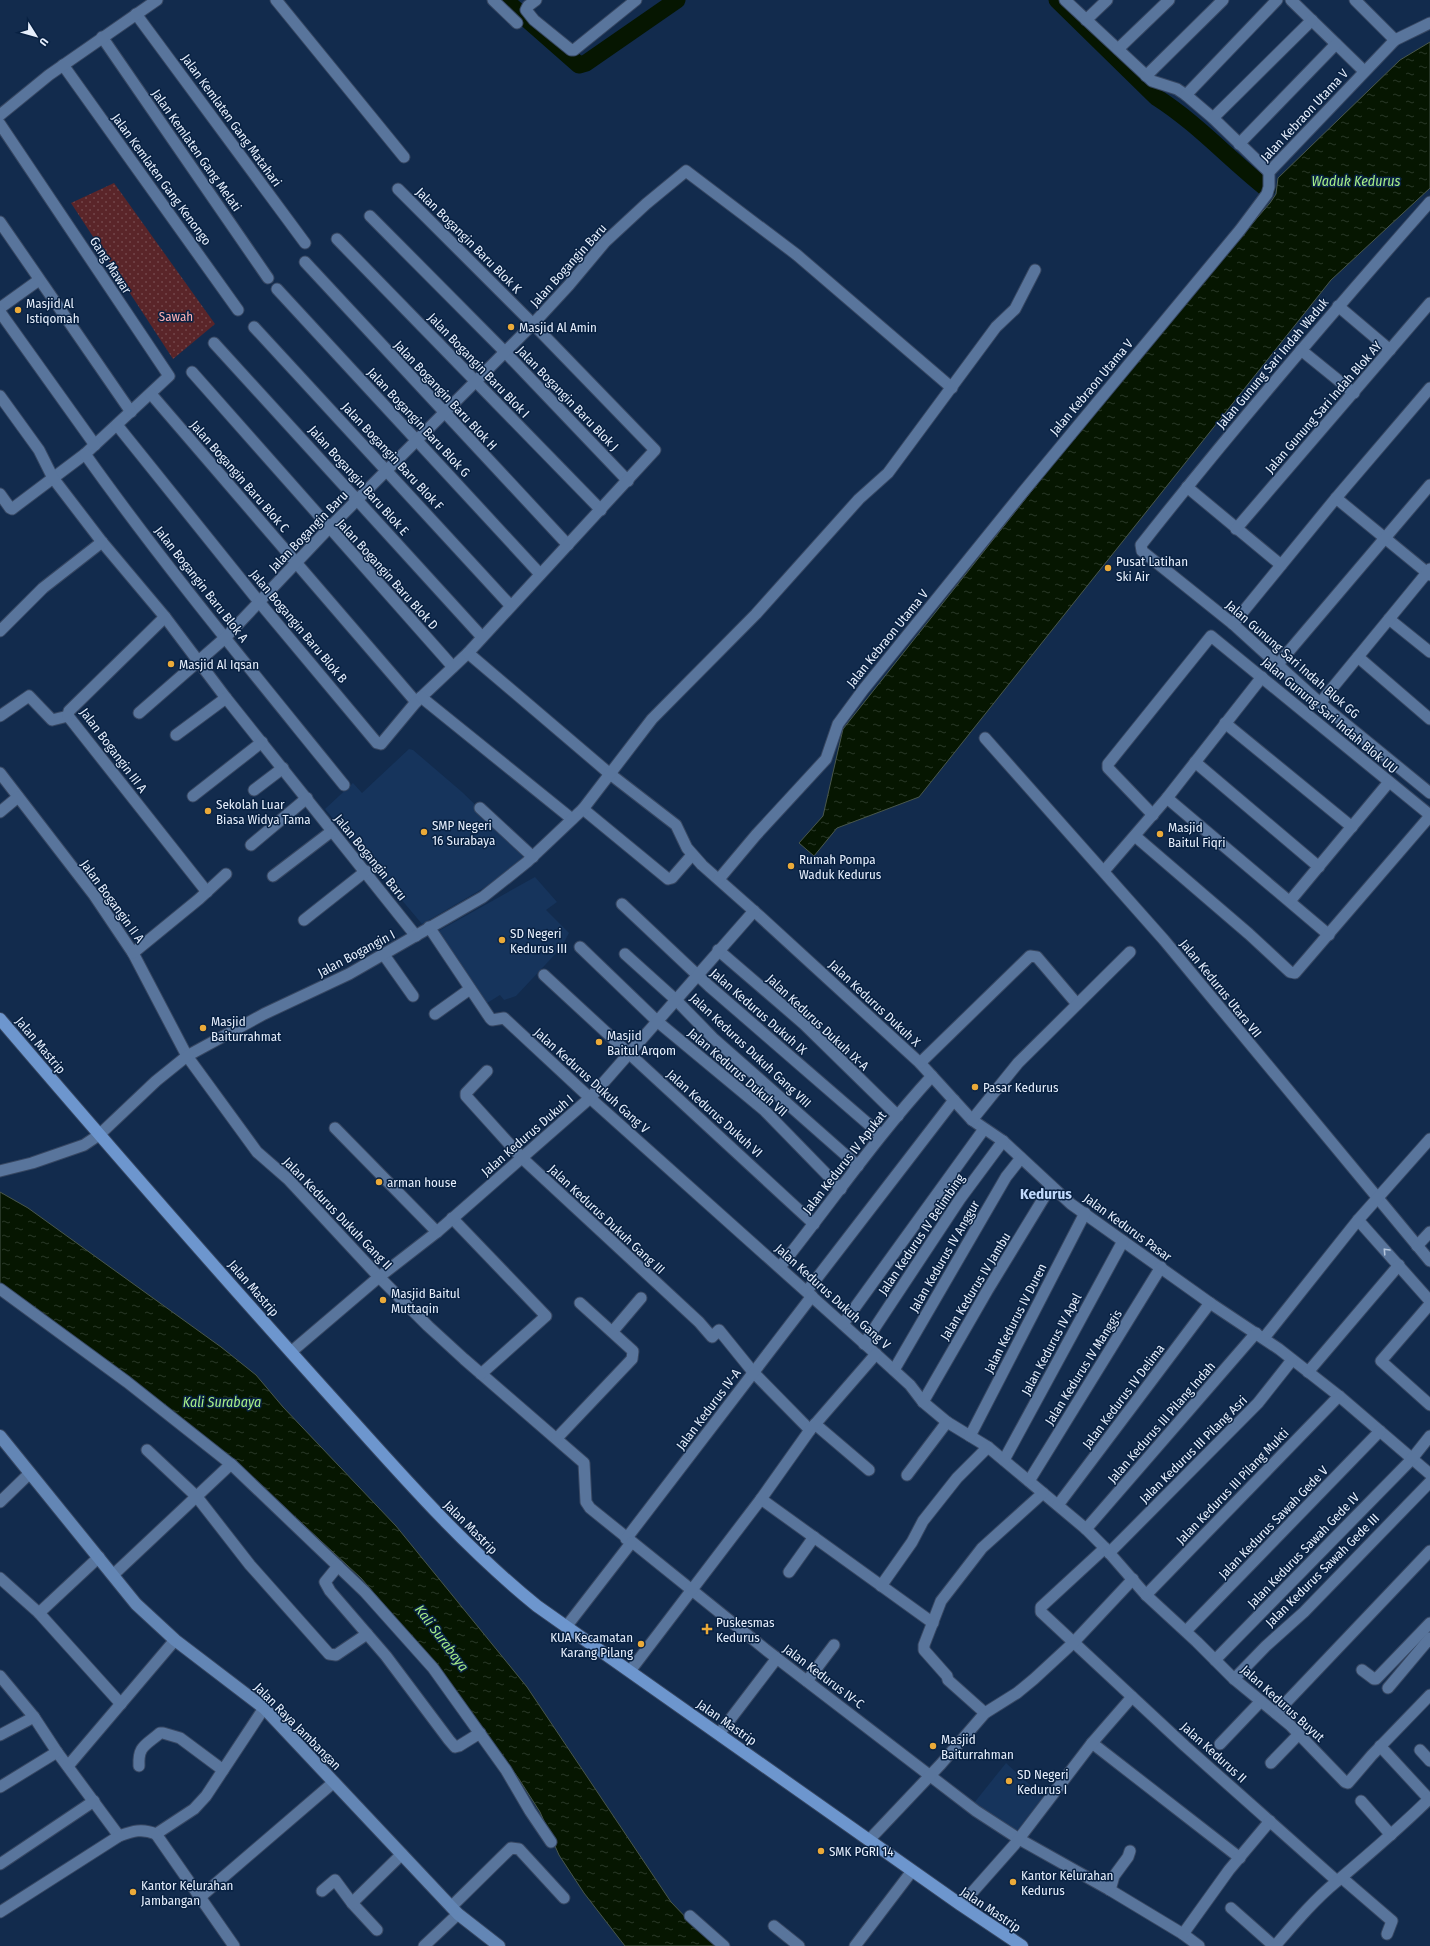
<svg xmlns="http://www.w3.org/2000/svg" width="1430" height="1946" viewBox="0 0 1430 1946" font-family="'Fira Sans Condensed',sans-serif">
	<defs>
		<pattern id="park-dots" width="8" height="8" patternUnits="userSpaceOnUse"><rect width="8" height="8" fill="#5a2529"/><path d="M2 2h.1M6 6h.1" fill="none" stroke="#724549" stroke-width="1.8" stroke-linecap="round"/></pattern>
		<pattern id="water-ripples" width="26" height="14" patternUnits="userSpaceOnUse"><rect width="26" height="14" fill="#061601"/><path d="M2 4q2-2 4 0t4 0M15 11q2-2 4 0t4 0" fill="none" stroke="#2a3827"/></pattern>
	</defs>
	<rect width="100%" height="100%" fill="#122b4d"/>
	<g fill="#16345c">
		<polygon points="409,749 413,750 462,792 526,854 525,864 422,924 325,809 353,783 362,793"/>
		<polygon points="535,877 557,902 546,910 569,933 561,948 516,996 504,1000 500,995 484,1005 435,933"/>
		<polygon points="1006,1763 1045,1799 1017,1834 974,1803"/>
	</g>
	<polygon fill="url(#park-dots)" points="114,183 215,324 173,359 71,203"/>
	<g fill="url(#water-ripples)" stroke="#49574c">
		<polygon points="1430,42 1430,188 1331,280 919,797 837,828 814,856 799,843 823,816 843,729 1149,343 1270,203 1276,194 1278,178 1400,60"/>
		<polygon points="0,1192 28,1208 221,1347 256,1375 283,1407 396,1526 527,1687 671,1902 693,1925 717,1946 625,1946 584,1893 559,1855 540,1812 519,1779 428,1656 361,1578 267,1491 0,1286"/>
	</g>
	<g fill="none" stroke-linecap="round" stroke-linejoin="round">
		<g stroke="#061601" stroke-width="17">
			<polyline points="505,0 579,65 586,63 677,0"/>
			<path d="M1057,0l99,97c41,26 73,62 111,92"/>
		</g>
		<g stroke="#374762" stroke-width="13">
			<g id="street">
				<polyline points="276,0 404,157"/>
				<polyline points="493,0 517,23"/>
				<polyline points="536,0 528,6 526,10 534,20 571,50 574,50 636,0"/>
				<polyline points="1065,0 1152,81 1177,89 1186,95 1213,118 1269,172"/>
				<polyline points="1291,0 1364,71"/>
				<polyline points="1355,0 1395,40"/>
				<polyline points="136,14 305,243"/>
				<polyline points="1086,20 1107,0"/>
				<polyline points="102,37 268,278"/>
				<polyline points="1118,49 1169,0"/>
				<polyline points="63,65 238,310"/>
				<polyline points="1146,76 1223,0"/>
				<polyline points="1186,95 1277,0"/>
				<polyline points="0,115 49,75 157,0"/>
				<polyline points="1213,118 1312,20"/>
				<polyline points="0,124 169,376 85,454 12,509 10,508 0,494"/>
				<polyline points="1239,144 1336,44"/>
				<path d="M1430,202c-99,112 -197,226 -289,343l1,6 5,4 86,69 87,79 110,90"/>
				<polyline points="370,216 505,352 628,481"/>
				<polyline points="0,222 131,412"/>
				<polyline points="337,239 601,510"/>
				<polyline points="305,262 568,545"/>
				<polyline points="277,289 540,574"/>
				<polyline points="1338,306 1390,350"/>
				<polyline points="0,308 39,280"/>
				<polyline points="0,312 95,445"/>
				<polyline points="254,327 510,605"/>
				<polyline points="214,343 482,637"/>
				<polyline points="1301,350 1354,393"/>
				<polyline points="192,372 453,667"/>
				<polyline points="151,394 416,702"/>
				<polyline points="0,396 39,450 53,478 102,542 165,617 226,698 416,936"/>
				<polyline points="117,425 260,603 377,743 381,744 416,702 468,653 655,450 533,324 398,189"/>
				<path d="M85,454c81,114 171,222 259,331"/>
				<polyline points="1187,487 1281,565"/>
				<polyline points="1336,498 1430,575"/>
				<polyline points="1236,529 1430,303"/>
				<polyline points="1389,619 1430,652"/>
				<polyline points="1233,624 1336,498 1430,388"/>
				<polyline points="0,631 43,588 102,542"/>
				<polyline points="468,653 610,774 676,825 687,848 702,865 754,911 920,1063 972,1120 1003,1141 1071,1204 1210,1303 1279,1349 1339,1396 1430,1474"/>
				<polyline points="1358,657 1430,719"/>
				<polyline points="1278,664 1430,485"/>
				<polyline points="421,697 572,819"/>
				<polyline points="1320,703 1430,569"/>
				<polyline points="139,713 225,638 329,528 533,324 569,285 605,242 646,204 686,171 797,255 952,388"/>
				<polyline points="0,716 29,696 52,720 68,716"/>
				<polyline points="68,716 207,892"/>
				<polyline points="68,716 69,711 165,617"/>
				<polyline points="1225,723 1352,827"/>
				<polyline points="176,735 226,698"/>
				<polyline points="985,738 1164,940 1430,1261"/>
				<polyline points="1195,762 1319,867"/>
				<polyline points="0,773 94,895 133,953 187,1056 257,1152 288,1179 379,1277 428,1326 464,1359 584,1463 586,1502 590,1508 765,1649 976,1811 1019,1839 1110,1890 1183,1934 1199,1946"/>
				<polyline points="254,790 283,768"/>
				<polyline points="193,796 262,742"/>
				<polyline points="1167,798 1329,935"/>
				<polyline points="480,808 533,857"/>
				<polyline points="583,809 668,879 672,878 692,855"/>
				<polyline points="0,812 18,797"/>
				<polyline points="1153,815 1108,768 1108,764 1211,636 1430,815"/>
				<polyline points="1135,836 1249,934 1290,972 1295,973 1430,816"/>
				<polyline points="251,845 307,798"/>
				<polyline points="1104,871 1167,798 1262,677"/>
				<polyline points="273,876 332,831"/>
				<polyline points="719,879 756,835 826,759 838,724 863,690 1023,492 1240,230 1267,194 1269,187 1269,172 1395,40 1430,23"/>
				<polyline points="1290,901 1389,782"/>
				<polyline points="622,904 709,986 881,1135"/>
				<polyline points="304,920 366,871"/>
				<polyline points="429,927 490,1018 492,1020 504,1018 590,1098 876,1354 910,1385 923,1402 947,1422 988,1447 1086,1529 1105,1548 1146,1595 1197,1642 1234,1679 1290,1725 1345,1782 1348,1783 1372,1755 1430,1695"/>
				<polyline points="580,947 658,1022 764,1110 841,1189"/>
				<polyline points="718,950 804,1024 898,1116"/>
				<polyline points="133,953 199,899 226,874"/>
				<polyline points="625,954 676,1000 713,1038 858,1166"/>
				<polyline points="384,955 413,996"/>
				<polyline points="544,975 814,1224"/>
				<polyline points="435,1014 470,989"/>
				<polyline points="920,1063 1030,956 1037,957 1077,1004"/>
				<polyline points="487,1071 466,1093 466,1096 522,1158 699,1322 712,1337 719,1330 753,1372 810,1430"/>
				<polyline points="972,1120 1018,1063 1130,952"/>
				<polyline points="335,1128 437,1232"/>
				<polyline points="0,1171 32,1163 84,1145 99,1135 156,1081 187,1056 264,1014 349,974 483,897 527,862 583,809 652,719 756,614 859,499 888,473 996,327 1015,309 1035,270"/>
				<polyline points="452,1218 546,1316 481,1374"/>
				<polyline points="1358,1220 1430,1301"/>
				<polyline points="1417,1246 1430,1232"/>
				<path d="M780,1267c51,-64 97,-131 152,-191"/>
				<polyline points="0,1289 127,1382 232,1465 365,1592 433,1668 506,1770 530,1811 551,1842"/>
				<polyline points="807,1291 954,1100"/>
				<polyline points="1430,1304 1381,1361 1430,1405"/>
				<polyline points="843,1324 984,1129"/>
				<polyline points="613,1331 641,1298"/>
				<polyline points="1264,1338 1358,1220 1430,1139"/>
				<polyline points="864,1344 960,1199 1003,1141"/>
				<polyline points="291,1352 379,1277 437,1232 590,1098 754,911"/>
				<polyline points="894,1370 1006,1177 1021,1158"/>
				<polyline points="1308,1372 1399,1265"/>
				<polyline points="923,1402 987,1291 1051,1186"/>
				<polyline points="815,1424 869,1470"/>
				<polyline points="970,1436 1085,1213"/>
				<polyline points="557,1438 632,1359 633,1351 580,1303"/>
				<polyline points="147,1450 197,1497 250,1565 329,1654 336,1655 367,1634"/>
				<polyline points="1004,1460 1123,1241"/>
				<polyline points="907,1475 947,1422"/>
				<polyline points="1029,1481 1161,1267"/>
				<polyline points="761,1499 933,1623"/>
				<polyline points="0,1502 30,1473"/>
				<polyline points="1058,1505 1210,1303"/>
				<polyline points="1086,1529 1256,1333"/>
				<polyline points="626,1539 812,1296"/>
				<polyline points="1105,1548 1041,1607 1041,1612 1185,1746 1337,1881"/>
				<polyline points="1109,1553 1258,1403 1292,1360"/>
				<polyline points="338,1566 325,1582 330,1591 386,1656 449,1740 455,1747 459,1746 480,1733"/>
				<polyline points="789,1572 814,1537"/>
				<polyline points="113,1575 231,1464"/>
				<polyline points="0,1578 39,1613 121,1704"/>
				<polyline points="881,1586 912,1542 923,1521 957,1478 988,1447"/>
				<polyline points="1146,1595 1339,1396"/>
				<polyline points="39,1613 99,1557"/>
				<polyline points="566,1627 631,1543"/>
				<polyline points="1186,1631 1380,1431"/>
				<polyline points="1215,1660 1411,1460 1430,1436"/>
				<polyline points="1362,1670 1374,1679 1376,1679 1430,1623"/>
				<polyline points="630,1671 761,1499 810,1430 876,1354"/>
				<polyline points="0,1676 34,1717 57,1752 119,1836"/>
				<polyline points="1234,1679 1266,1646 1304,1612 1430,1482"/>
				<polyline points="807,1681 834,1645"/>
				<polyline points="1388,1688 1430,1638"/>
				<polyline points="985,1713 948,1680 947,1676 924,1650 924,1645 941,1601 982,1548 1043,1493"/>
				<polyline points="1276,1713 1430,1551"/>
				<polyline points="719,1734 777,1658"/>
				<polyline points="0,1735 34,1717"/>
				<polyline points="1092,1743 1240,1858"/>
				<polyline points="1220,1744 1261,1701"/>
				<polyline points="1380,1746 1429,1799"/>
				<polyline points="1420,1750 1430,1761"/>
				<polyline points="1271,1763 1299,1734"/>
				<polyline points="68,1766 175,1640"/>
				<path d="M139,1766c-1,-20 6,-20 21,-33h3l17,5 43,32"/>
				<polyline points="0,1787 57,1752"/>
				<polyline points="1361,1801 1391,1835"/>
				<polyline points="156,1834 194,1809 206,1796 264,1708"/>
				<polyline points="156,1834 234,1946"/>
				<polyline points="869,1840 941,1764 985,1713 1017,1693 1034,1679 1073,1643 1133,1579"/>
				<polyline points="0,1864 94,1801"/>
				<polyline points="1342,1878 1392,1921 1387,1934"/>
				<polyline points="1110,1890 1114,1876 1128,1857 1130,1851"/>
				<polyline points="322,1891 335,1880 352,1903 377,1930"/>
				<polyline points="199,1898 334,1782"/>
				<polyline points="352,1903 402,1854"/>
				<polyline points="961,1905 1015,1844 1092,1743 1132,1697"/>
				<polyline points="451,1907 511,1848 519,1849 564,1898"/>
				<polyline points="1231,1908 1274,1946"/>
				<path d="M0,1912l119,-76c14,-5 23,-8 37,-2"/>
				<polyline points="690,1916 724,1946"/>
				<polyline points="774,1926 799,1946"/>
				<polyline points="1183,1934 1229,1870 1270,1821"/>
				<polyline points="424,1946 458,1914"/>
				<polyline points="855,1946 912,1871"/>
				<path d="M1275,1946c19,-22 38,-45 61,-64 32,-27 64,-54 94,-84"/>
			</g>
		</g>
		<g stroke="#374762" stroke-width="14">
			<polyline id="secondary" points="0,1436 136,1604 175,1640 264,1708 458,1914 499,1946"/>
		</g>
		<g stroke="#374762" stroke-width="14">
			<path id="primary" d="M0,1019c106,124 214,248 324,370 68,75 134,153 213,217l424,299 61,41"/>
		</g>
		<use href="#street" stroke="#59759c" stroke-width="11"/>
		<use href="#secondary" stroke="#6386b5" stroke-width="12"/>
		<use href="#primary" stroke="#6d96ce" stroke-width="12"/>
	</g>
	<defs><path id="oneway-chevron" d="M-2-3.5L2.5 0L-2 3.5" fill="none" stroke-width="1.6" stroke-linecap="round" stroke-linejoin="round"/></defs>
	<use stroke="#b4c4da" href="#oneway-chevron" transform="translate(1386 1251) rotate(-133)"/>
	<g fill="#ebaa39" stroke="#082142" stroke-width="1.5">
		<circle cx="18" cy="310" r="4"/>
		<circle cx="511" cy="327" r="4"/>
		<circle cx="1108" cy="568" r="4"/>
		<circle cx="171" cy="664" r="4"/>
		<circle cx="208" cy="811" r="4"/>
		<circle cx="424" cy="832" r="4"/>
		<circle cx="1160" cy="834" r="4"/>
		<circle cx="791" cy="866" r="4"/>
		<circle cx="502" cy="940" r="4"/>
		<circle cx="203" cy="1028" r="4"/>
		<circle cx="599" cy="1042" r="4"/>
		<circle cx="975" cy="1087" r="4"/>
		<circle cx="379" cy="1182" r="4"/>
		<circle cx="383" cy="1300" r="4"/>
		<path d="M705 1623h4v4h4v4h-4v4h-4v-4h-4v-4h4z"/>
		<circle cx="641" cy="1644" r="4"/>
		<circle cx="933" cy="1746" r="4"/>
		<circle cx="1009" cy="1781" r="4"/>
		<circle cx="821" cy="1851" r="4"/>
		<circle cx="1013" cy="1882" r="4"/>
		<circle cx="133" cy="1892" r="4"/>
	</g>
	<g text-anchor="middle" stroke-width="3" stroke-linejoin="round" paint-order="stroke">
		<g font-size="13" fill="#e5eefc" stroke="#082142">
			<text transform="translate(1304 115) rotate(-47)" y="5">Jalan Kebraon Utama V</text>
			<text transform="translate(232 120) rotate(54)" y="5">Jalan Kemlaten Gang Matahari</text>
			<text transform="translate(197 150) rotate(55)" y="5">Jalan Kemlaten Gang Melati</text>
			<text transform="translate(162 179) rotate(54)" y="5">Jalan Kemlaten Gang Kenongo</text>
			<text transform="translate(469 240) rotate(45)" y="5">Jalan Bogangin Baru Blok K</text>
			<text transform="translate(111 265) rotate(57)" y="5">Gang Mawar</text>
			<text transform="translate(568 265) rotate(-48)" y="5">Jalan Bogangin Baru</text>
			<text transform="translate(1272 363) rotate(-50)" y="5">Jalan Gunung Sari Indah Waduk</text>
			<text transform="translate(479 365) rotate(46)" y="5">Jalan Bogangin Baru Blok I</text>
			<text transform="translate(1091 387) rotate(-50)" y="5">Jalan Kebraon Utama V</text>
			<text transform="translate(446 395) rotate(47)" y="5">Jalan Bogangin Baru Blok H</text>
			<text transform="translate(568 398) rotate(46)" y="5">Jalan Bogangin Baru Blok J</text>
			<text transform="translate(1323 407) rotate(-49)" y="5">Jalan Gunung Sari Indah Blok AY</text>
			<text transform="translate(419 422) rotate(47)" y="5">Jalan Bogangin Baru Blok G</text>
			<text transform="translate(393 456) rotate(47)" y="5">Jalan Bogangin Baru Blok F</text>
			<text transform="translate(240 476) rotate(49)" y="5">Jalan Bogangin Baru Blok C</text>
			<text transform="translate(359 480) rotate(48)" y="5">Jalan Bogangin Baru Blok E</text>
			<text transform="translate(308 531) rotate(-46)" y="5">Jalan Bogangin Baru</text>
			<text transform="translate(388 574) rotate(48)" y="5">Jalan Bogangin Baru Blok D</text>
			<text transform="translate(202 584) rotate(52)" y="5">Jalan Bogangin Baru Blok A</text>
			<text transform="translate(299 626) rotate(50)" y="5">Jalan Bogangin Baru Blok B</text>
			<text transform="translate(887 638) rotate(-51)" y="5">Jalan Kebraon Utama V</text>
			<text transform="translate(1293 659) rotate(41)" y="5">Jalan Gunung Sari Indah Blok GG</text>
			<text transform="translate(1330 715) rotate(40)" y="5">Jalan Gunung Sari Indah Blok UU</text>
			<text transform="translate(114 750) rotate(53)" y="5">Jalan Bogangin III A</text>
			<text transform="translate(371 857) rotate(51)" y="5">Jalan Bogangin Baru</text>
			<text transform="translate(113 901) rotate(54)" y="5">Jalan Bogangin II A</text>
			<text transform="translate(356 953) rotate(-28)" y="5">Jalan Bogangin I</text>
			<text transform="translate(1221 988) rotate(51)" y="5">Jalan Kedurus Utara VII</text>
			<text transform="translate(875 1003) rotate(43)" y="5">Jalan Kedurus Dukuh X</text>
			<text transform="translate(759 1011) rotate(41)" y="5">Jalan Kedurus Dukuh IX</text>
			<text transform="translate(818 1022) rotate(43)" y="5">Jalan Kedurus Dukuh IX-A</text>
			<text transform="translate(41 1045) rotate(50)" y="5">Jalan Mastrip</text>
			<text transform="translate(751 1050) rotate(43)" y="5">Jalan Kedurus Dukuh Gang VIII</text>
			<text transform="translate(738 1072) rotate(41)" y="5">Jalan Kedurus Dukuh VII</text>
			<text transform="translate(592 1080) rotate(42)" y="5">Jalan Kedurus Dukuh Gang V</text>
			<text transform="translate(715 1113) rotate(42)" y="5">Jalan Kedurus Dukuh VI</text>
			<text transform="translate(527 1135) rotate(-41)" y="5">Jalan Kedurus Dukuh I</text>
			<text transform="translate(844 1162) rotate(-52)" y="5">Jalan Kedurus IV Apukat</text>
			<text transform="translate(338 1213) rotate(46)" y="5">Jalan Kedurus Dukuh Gang II</text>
			<text transform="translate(607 1219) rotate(43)" y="5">Jalan Kedurus Dukuh Gang III</text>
			<text transform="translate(1128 1227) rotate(36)" y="5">Jalan Kedurus Pasar</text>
			<text transform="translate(921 1234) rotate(-56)" y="5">Jalan Kedurus IV Belimbing</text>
			<text transform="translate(944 1256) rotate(-60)" y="5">Jalan Kedurus IV Anggur</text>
			<text transform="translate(975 1286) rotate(-59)" y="5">Jalan Kedurus IV Jambu</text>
			<text transform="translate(254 1288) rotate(49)" y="5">Jalan Mastrip</text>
			<text transform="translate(833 1296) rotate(42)" y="5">Jalan Kedurus Dukuh Gang V</text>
			<text transform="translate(1015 1318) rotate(-63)" y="5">Jalan Kedurus IV Duren</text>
			<text transform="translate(1051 1344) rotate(-62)" y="5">Jalan Kedurus IV Apel</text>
			<text transform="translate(1083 1367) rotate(-58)" y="5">Jalan Kedurus IV Manggis</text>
			<text transform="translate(1123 1396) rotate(-53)" y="5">Jalan Kedurus IV Delima</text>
			<text transform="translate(708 1409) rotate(-53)" y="5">Jalan Kedurus IV-A</text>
			<text transform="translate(1161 1422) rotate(-49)" y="5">Jalan Kedurus III Pilang Indah</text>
			<text transform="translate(1193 1449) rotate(-45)" y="5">Jalan Kedurus III Pilang Asri</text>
			<text transform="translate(1232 1486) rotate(-46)" y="5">Jalan Kedurus III Pilang Mukti</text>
			<text transform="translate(1273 1522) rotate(-46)" y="5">Jalan Kedurus Sawah Gede V</text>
			<text transform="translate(471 1527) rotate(45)" y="5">Jalan Mastrip</text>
			<text transform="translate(1303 1550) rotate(-46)" y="5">Jalan Kedurus Sawah Gede IV</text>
			<text transform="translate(1322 1570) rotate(-45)" y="5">Jalan Kedurus Sawah Gede III</text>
			<text transform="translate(824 1676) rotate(37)" y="5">Jalan Kedurus IV-C</text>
			<text transform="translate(1283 1703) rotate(42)" y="5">Jalan Kedurus Buyut</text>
			<text transform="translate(727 1722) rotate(35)" y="5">Jalan Mastrip</text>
			<text transform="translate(298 1726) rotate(45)" y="5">Jalan Raya Jambangan</text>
			<text transform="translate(1214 1752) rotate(42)" y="5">Jalan Kedurus II</text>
			<text transform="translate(991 1909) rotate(34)" y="5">Jalan Mastrip</text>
		</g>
		<g font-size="13" fill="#e5eefc" stroke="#082142" text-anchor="start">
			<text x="26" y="308">Masjid Al<tspan x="26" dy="15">Istiqomah</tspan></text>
			<text x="519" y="332">Masjid Al Amin</text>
			<text x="1116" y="566">Pusat Latihan<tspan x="1116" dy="15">Ski Air</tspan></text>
			<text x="179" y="669">Masjid Al Iqsan</text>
			<text x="216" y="809">Sekolah Luar<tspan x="216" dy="15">Biasa Widya Tama</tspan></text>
			<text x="432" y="830">SMP Negeri<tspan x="432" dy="15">16 Surabaya</tspan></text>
			<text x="1168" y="832">Masjid<tspan x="1168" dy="15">Baitul Fiqri</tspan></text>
			<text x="799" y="864">Rumah Pompa<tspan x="799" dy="15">Waduk Kedurus</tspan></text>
			<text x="510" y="938">SD Negeri<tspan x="510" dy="15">Kedurus III</tspan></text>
			<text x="211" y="1026">Masjid<tspan x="211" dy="15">Baiturrahmat</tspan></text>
			<text x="607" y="1040">Masjid<tspan x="607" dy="15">Baitul Arqom</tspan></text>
			<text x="983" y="1092">Pasar Kedurus</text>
			<text x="387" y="1187">arman house</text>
			<text x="391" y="1298">Masjid Baitul<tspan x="391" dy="15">Muttaqin</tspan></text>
			<text x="716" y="1627">Puskesmas<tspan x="716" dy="15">Kedurus</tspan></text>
			<text x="633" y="1642" text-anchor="end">KUA Kecamatan<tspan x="633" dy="15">Karang Pilang</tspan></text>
			<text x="941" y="1744">Masjid<tspan x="941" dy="15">Baiturrahman</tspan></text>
			<text x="1017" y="1779">SD Negeri<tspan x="1017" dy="15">Kedurus I</tspan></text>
			<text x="829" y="1856">SMK PGRI 14</text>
			<text x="1021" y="1880">Kantor Kelurahan<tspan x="1021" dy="15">Kedurus</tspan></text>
			<text x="141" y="1890">Kantor Kelurahan<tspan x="141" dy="15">Jambangan</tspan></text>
		</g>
		<g font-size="13" fill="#feafb2" stroke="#082142">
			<text x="176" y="321">Sawah</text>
		</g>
		<g font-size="14" font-style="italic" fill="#a6ee86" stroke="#082142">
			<text x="1356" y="186">Waduk Kedurus</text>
			<text x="222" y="1407">Kali Surabaya</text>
			<text transform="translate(442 1638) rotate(53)" y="5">Kali Surabaya</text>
		</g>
		<g font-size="15" font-weight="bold" fill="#bfd8fb" stroke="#082142">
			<text x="1046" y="1199">Kedurus</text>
		</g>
	</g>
	<g transform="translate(36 36) rotate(127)" stroke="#082142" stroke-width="3" paint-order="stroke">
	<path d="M0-3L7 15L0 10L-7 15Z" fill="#e5eefc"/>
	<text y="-6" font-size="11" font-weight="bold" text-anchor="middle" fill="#e5eefc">U</text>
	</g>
</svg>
